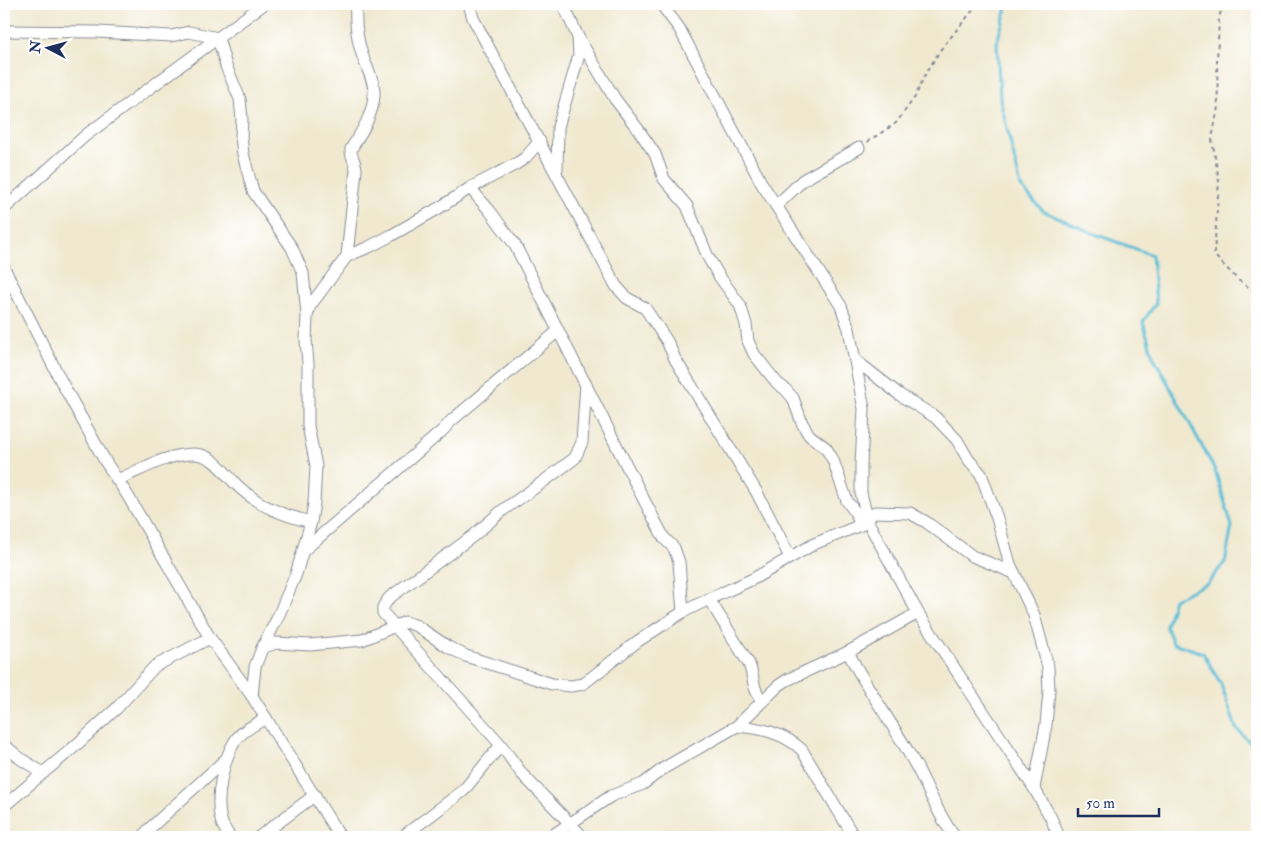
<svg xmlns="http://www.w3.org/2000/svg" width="1261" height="841" viewBox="0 0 1261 841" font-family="'IM FELL Double Pica',serif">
	<rect width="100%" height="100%" fill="#fff"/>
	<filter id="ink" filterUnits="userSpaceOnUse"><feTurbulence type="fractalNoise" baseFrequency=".02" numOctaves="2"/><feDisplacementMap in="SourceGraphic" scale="10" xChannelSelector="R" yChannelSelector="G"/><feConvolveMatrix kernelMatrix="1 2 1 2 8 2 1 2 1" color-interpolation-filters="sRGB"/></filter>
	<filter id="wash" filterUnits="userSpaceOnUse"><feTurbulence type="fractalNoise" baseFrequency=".0096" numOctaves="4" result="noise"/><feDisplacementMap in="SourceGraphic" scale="20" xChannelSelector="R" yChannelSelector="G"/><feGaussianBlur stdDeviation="1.12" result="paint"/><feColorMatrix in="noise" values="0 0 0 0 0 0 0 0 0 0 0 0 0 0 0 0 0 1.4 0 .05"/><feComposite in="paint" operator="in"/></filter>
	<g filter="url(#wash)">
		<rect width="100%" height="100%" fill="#f0e9d0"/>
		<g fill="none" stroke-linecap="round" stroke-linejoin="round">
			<polyline stroke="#5abdd8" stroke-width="3" points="1008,4 997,42 1000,99 1021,187 1043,211 1095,234 1152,255 1156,303 1143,322 1153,356 1215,470 1232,526 1225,562 1208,583 1174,599 1166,626 1173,643 1203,653 1221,684 1236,728 1257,750"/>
		</g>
	</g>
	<g filter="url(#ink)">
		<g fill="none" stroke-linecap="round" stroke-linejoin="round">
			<g stroke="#868c97" stroke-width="13">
				<g id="minor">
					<polyline points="469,4 473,18 616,286 627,298 645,308 667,341 675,359 756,491 790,557"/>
					<path d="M661,4l18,24 83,156 79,122 8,23 15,80 -3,55v29l7,29 50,91 -70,39c19,37 43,69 63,105 16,26 25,56 44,80"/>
					<polyline points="4,31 97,32 171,36 189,32 218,38 226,66 240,99 242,120 241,136 243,154 253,191 292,248 303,273 307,315"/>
					<polyline points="578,37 615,99 638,129 655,154 664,179 687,206 708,257 719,276 740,305 746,324 748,341 754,354 777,383 785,389 793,398 802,423 809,435 826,448 833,460 847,501 855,512 861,525"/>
					<polyline points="557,169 558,127 579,55 578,37 563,4"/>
					<polyline points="470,188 490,211 515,245 644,500 664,538 674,548 679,562 683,612"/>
					<polyline points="776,206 803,180 859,148"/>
					<polyline points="4,209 86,135 264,4"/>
					<polyline points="347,256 369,247 392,235 439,208 470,188 516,164 525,158 540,141"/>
					<polyline points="4,268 61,381 105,461 128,496 210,638"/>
					<polyline points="855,360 900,395 935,417 957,440 968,459 981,474 997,518 1010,564 1034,615 1048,667 1049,691 1046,725 1034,788 1051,818 1059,837"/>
					<path d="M117,480c24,-10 50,-26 76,-26 19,0 28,15 40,27 6,7 14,13 21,18 17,12 36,18 57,23"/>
					<polyline points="304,550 442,431 451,421 558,331"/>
					<polyline points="918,613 1034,788"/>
					<polyline points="262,648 276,643 310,645 362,640 405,622 417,626 448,647 466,656 552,684 571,686 583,684 638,641 683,612 709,599"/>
					<path d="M252,696l3,-29 7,-19 15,-29 19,-45 15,-52 3,-19 2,-37 -8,-40v-63l-2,-23 1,-24 3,-10 37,-50 9,-86c0,-8 -6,-14 -5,-21 10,-16 22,-34 23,-54 1,-15 -8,-27 -12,-41 -5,-15 -7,-34 -6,-50"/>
					<path d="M762,701c-11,-15 -7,-22 -13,-37l-40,-65 44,-20 61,-35 54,-22 2,-6 5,-4 35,1 16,9 46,34 42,17"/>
					<path d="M737,726c24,2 47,7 65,24l52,87"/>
					<polyline points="4,745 21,759 43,773 73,748 117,708 155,666 210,638 252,696 340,837"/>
					<polyline points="4,806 43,773"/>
					<polyline points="143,837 148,830 226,759"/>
					<path d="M230,837c-3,-5 -8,-11 -9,-17 -6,-21 2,-60 14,-79 6,-10 21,-17 31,-23"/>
					<polyline points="259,837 315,795"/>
					<polyline points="402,837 463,791 501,745"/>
					<polyline points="550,837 611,796 643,784 664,768 737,726 778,686 787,680 848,652"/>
					<polyline points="583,837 522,774 501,745 383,613 383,607 389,598 473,536 503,510 536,487 575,458 582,442 586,384"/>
				</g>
			</g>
			<g stroke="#868c97" stroke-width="2" stroke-dasharray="4 4" stroke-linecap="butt">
				<polyline points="1223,4 1219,18 1217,62 1218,107 1212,139 1219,181 1214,255 1238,280 1257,293"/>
				<polyline points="867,142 896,123 915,97 926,73 941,49 978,4"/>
			</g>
			<use href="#minor" stroke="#fff" stroke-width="11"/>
		</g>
	</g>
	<rect width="1261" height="841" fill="none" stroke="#fff" stroke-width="20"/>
	<g transform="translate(48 48) rotate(276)" stroke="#ffffff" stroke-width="4" paint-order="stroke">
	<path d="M0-4L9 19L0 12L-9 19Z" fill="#1b2f5e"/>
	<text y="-8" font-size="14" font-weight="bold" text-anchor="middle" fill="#1b2f5e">N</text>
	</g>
	<path d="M1078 808v8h81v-8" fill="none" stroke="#1b2f5e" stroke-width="2.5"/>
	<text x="1086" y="808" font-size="15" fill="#1b2f5e" stroke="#ffffff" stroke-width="4" paint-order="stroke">50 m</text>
</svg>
